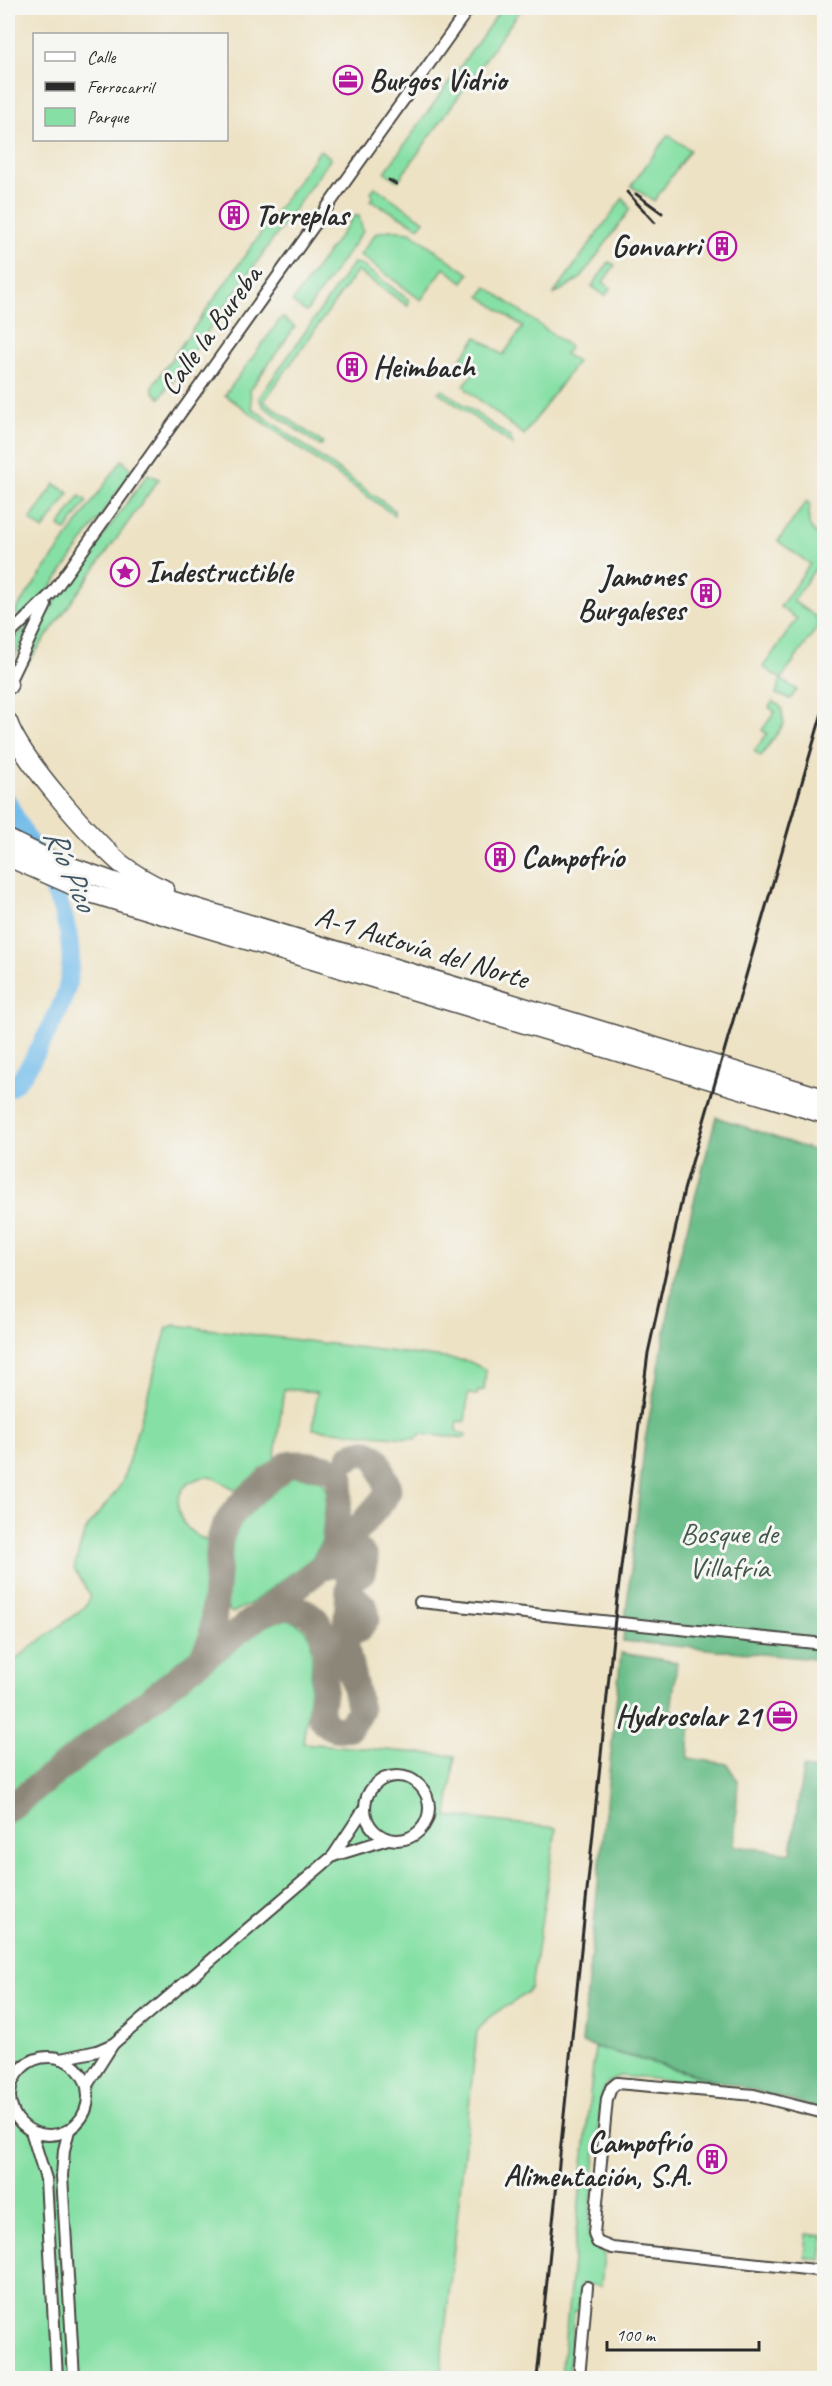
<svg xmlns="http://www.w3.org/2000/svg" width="832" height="2386" viewBox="0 0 832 2386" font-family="Caveat,sans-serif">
	<rect width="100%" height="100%" fill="#f6f6f2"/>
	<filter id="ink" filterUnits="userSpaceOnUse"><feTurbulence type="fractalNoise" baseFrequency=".0167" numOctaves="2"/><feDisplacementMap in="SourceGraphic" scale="12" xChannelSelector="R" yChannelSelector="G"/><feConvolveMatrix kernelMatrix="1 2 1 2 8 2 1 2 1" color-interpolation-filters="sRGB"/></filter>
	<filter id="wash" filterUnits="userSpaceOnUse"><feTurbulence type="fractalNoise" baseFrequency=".008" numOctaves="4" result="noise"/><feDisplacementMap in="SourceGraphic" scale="24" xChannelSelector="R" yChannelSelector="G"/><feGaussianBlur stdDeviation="1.35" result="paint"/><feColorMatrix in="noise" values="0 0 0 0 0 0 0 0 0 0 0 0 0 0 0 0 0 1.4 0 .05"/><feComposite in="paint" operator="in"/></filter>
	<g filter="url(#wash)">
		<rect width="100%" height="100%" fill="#ede2c4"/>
		<g fill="#86e0a5" stroke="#588668" stroke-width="1.5">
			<polygon points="502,8 522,8 398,181 385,172"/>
			<polygon points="668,135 690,150 654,201 631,186"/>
			<polygon points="320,150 331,158 160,398 153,391 153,385"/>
			<polygon points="375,187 424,221 419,227 370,200 373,197 371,192"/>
			<polygon points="623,198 630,209 581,278 553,295"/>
			<polygon points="354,216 359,216 363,231 306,312 292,302"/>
			<polygon points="390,230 410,232 469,274 463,282 444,268 421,300 360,255 376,233"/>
			<polygon points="609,262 615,265 603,282 611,288 605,296 592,286"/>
			<polygon points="353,263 360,264 409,300 408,306 357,271 264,401 323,443 320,446 263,406 259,398"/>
			<polygon points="487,287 570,347 565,354 577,362 524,435 467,390 464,385 478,367 468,360 459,372 456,365 477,337 503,355 523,327 480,296"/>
			<polygon points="282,317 295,327 250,390 252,408 394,510 394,515 225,395"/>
			<polygon points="443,390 510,437 513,445 438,392"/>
			<polygon points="122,460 130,467 130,474 49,590 23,615 13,614"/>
			<polygon points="148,474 159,479 27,664 40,626 53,604"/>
			<polygon points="55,484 69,493 43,530 30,520"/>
			<polygon points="80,496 87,501 66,531 59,526"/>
			<path d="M807,501l3,4c-3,21 -3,22 14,35v16l-31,45 23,16 3,8 -38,54 16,11 -7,9 -14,-5 5,-15 -18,-12 34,-48 -17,-12 30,-43 -32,-23z"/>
			<polygon points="32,621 13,661 8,666 8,645"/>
			<polygon points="773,701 781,707 784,724 761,756 754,751 767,734 762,730 775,712 769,707"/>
			<path d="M175,1325l293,36 18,9 -2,20 -6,1 -1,4 -9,-1 -3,28 -7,-1 -2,11 10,2 -1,4 -45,-4 -4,5 -103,-10 4,-37 -33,-3 -10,74 -15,14 -20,13c-11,-2 -19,-12 -30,-13 -38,0 -43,48 -3,63l4,8 -9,91 -7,10 -186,145v-129l78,-59 5,-10 -17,-27c4,-14 7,-30 14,-42 11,-17 26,-28 35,-47l44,-152z"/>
			<polygon points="289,1476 318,1479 324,1483 328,1492 324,1537 312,1558 250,1604 232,1613 223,1603 234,1525 239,1517"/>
			<path d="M278,1619c14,0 24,5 31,17 8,17 -3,85 -6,107l152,13 -8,60 109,12 -25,160c-16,19 -42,21 -54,44l-37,346h-432v-554l260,-201z"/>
			<polygon points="595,2047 712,2080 711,2084 619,2076 607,2083 602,2097 588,2234 592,2244 604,2254 601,2286 581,2284 579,2310 574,2312 568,2378 561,2378"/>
			<polygon points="807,2234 823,2236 821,2260 805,2258"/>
		</g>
		<g fill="#6cbe8a" stroke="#4c745a" stroke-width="1.5">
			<polygon points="716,1117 824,1154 824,1660 623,1641 645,1440 677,1267"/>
			<polygon points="621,1653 677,1662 671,1711 692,1714 688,1758 727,1764 738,1781 734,1846 791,1853 803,1768 824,1771 824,2110 582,2043"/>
		</g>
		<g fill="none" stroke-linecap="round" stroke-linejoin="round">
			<path stroke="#72bceb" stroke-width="18" d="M8,802c25,54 72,112 61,175 -3,22 -14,41 -24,60 -10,18 -20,41 -37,52"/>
			<g stroke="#8c8678" stroke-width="27">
				<path d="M331,1560c12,-8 27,-19 34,0l-3,13 -12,5 -4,51h13l8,-12 -2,-9 -9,-9"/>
				<path d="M264,1613c14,-6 26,-8 40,-2 35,16 19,74 16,104 6,13 16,16 30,12l10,-17 -14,-62 4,-71c-7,-14 -16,-14 -29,-9"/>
				<path d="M202,1658l10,-20 8,-98c9,-34 41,-53 67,-75 12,-3 42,1 52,8l2,5 -7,68 -7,14"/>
				<path d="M8,1809l323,-249 52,-60 5,-9c0,-8 -4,-12 -6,-19 -4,-17 -16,-25 -32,-15"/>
			</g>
		</g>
	</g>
	<g filter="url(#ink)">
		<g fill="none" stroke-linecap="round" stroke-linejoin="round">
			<g stroke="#484642" stroke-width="14">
				<g id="minor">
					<polyline points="8,636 53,592 469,8"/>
					<polyline points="8,684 46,605"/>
					<polyline points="420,1602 824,1644"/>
					<circle cx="397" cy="1808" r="32"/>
					<polyline points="333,1856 388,1839"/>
					<circle cx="49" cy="2096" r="39"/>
					<polyline points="61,2059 97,2051 113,2044 333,1856 364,1809"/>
					<polyline points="87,2085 113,2044"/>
					<polyline points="824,2113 754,2095 617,2083 611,2088 607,2099 594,2233 597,2242 612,2248 824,2271"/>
					<polyline points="69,2130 64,2150 62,2176 74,2378"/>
					<polyline points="31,2131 46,2179 57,2378"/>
					<polyline points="579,2378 587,2287"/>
				</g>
			</g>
			<g stroke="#484642" stroke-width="21">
				<g id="motorway">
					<polyline points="8,685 8,684"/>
					<path d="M8,722c12,36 82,114 112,141 13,10 29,20 44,26"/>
					<polyline points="8,839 49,859 137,890 824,1098"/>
					<polyline points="8,857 90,893 824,1114"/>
				</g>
			</g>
			<use href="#minor" stroke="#fff" stroke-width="10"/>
			<use href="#motorway" stroke="#fff" stroke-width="18"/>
			<g stroke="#2b2b2b" stroke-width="3">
				<polyline points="466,72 473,76"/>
				<polyline points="389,180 396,184"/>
				<polyline points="627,192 655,223"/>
				<polyline points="636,194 662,213"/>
				<polyline points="537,2378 617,1599 648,1353 684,1190 824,706"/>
			</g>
		</g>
	</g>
	<defs>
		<g id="office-ring" transform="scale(1.5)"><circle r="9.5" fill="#f6f6f2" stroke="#b5179e" stroke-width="1.5"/><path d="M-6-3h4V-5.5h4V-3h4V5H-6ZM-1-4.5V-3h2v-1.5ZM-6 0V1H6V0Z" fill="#b5179e"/></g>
		<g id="building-ring" transform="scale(1.5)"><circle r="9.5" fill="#f6f6f2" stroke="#b5179e" stroke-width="1.5"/><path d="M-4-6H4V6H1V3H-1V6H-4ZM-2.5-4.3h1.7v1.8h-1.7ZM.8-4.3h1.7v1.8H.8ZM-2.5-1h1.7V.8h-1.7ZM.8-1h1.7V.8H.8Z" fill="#b5179e"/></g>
		<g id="sight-ring" transform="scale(1.5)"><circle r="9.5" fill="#f6f6f2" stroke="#b5179e" stroke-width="1.5"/><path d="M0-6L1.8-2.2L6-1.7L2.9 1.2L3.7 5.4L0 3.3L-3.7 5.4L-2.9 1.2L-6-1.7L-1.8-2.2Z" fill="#b5179e"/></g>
	</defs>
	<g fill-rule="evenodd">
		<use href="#office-ring" x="348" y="80"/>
		<use href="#building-ring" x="234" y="215"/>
		<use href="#building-ring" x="722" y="246"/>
		<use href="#building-ring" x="352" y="367"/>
		<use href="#sight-ring" x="125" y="572"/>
		<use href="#building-ring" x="706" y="593"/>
		<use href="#building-ring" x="500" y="857"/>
		<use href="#office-ring" x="782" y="1716"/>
		<use href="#building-ring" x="712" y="2159"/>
	</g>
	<g text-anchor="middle" stroke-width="6" stroke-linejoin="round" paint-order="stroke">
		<g font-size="30" font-weight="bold" fill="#2b2b2b" stroke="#f6f6f2" text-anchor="start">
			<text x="369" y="90">Burgos Vidrio</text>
			<text x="255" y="225">Torreplas</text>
			<text x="701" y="256" text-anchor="end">Gonvarri</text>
			<text x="373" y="377">Heimbach</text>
			<text x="146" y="582">Indestructible</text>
			<text x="685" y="586" text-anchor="end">Jamones<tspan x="685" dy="34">Burgaleses</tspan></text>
			<text x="521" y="867">Campofrío</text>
			<text x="761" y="1726" text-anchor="end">Hydrosolar 21</text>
			<text x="691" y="2152" text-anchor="end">Campofrío<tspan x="691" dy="34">Alimentación, S.A.</tspan></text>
		</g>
		<g font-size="30" fill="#2b2b2b" stroke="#f6f6f2">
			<text transform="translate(210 330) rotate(-54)" y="10">Calle la Bureba</text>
			<text transform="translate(422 947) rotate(17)" y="10">A-1 Autovía del Norte</text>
		</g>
		<g font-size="30" fill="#42584a" stroke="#f6f6f2">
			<text x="729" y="1543">Bosque de<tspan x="729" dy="34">Villafría</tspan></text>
		</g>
		<g font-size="32" font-style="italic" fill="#405665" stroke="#f6f6f2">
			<text transform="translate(71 869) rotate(66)" y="11">Río Pico</text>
		</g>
	</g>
	<rect width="832" height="2386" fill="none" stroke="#f6f6f2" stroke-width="30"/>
	<rect x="33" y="33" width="195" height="108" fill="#f6f6f2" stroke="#a5a5a2" stroke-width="1.5"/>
	<rect x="45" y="52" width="30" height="9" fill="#ffffff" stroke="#a5a5a2" stroke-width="1.5"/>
	<text x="87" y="63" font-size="18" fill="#2b2b2b">Calle</text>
	<rect x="45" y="82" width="30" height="9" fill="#2b2b2b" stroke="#a5a5a2" stroke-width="1.5"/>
	<text x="87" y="93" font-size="18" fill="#2b2b2b">Ferrocarril</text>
	<rect x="45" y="108" width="30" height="18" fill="#86e0a5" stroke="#a5a5a2" stroke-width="1.5"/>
	<text x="87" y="123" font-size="18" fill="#2b2b2b">Parque</text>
	<path d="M607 2341v9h152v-9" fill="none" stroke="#2b2b2b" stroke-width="3"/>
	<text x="616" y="2341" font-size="18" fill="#2b2b2b" stroke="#f6f6f2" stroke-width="4.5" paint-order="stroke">100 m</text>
</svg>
